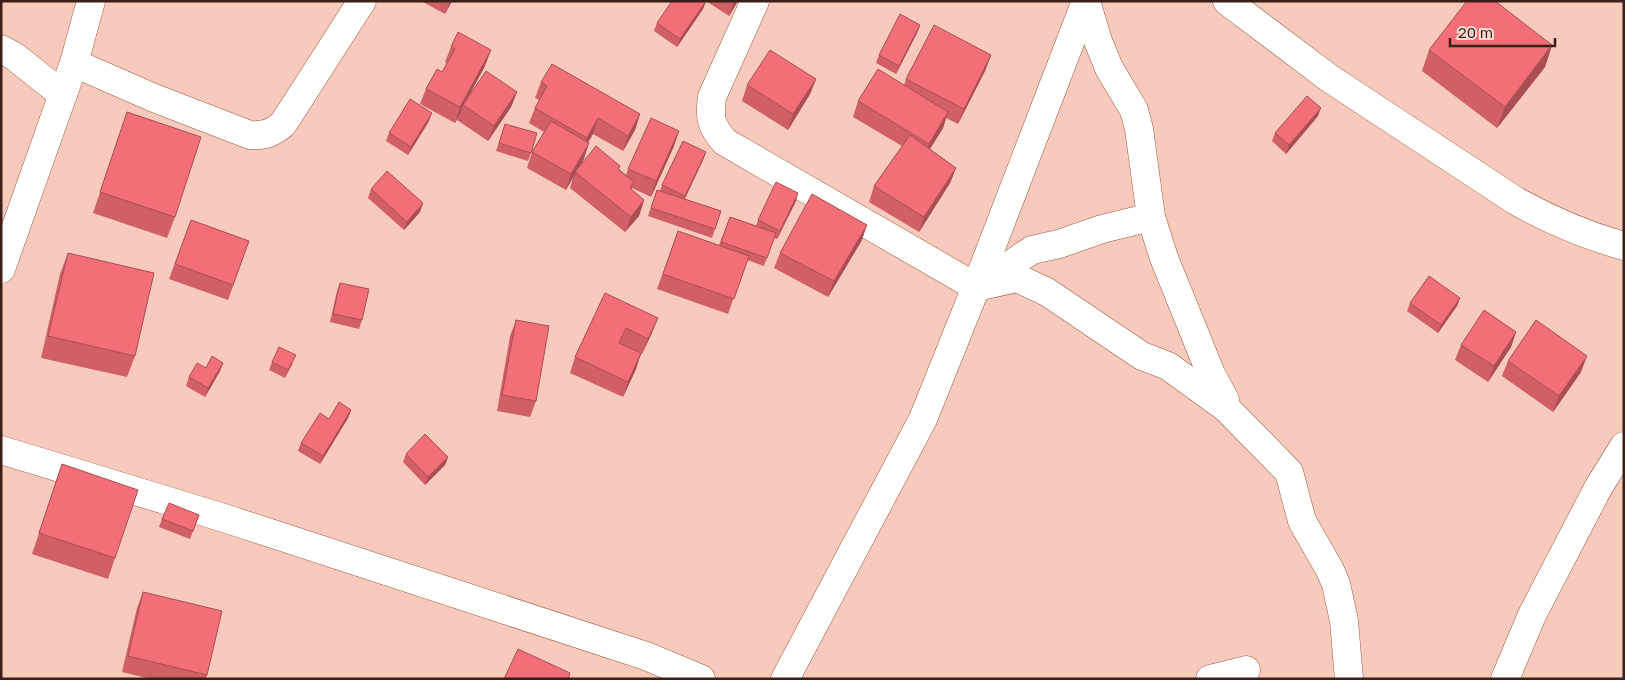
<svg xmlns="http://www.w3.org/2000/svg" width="1625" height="680" viewBox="0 0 1625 680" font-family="'Golos Text',sans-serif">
	<rect width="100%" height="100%" fill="#f8cabb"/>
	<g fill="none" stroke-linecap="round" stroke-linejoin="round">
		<g stroke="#9c5944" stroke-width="29">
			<g id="street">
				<path d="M755,1l-43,96c-3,21 -1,29 13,45l251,145 41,-9 30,14 95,64 26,10 58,42"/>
				<polyline points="1086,1 1098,41 1109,68 1134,110 1139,129 1151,217 1164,258 1211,374 1225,400 1226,408 1289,472 1302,521 1330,570 1336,584 1344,621 1349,679"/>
				<path d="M1227,1l102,77 187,123c36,20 68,34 108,45"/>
				<polyline points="1,49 14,56 63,95"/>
				<path d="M74,63l80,35 96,37c15,1 22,-2 33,-11l79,-123"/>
				<polyline points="988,280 1032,250 1059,244 1102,229 1151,217"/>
				<polyline points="1,450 224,518 646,656 701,679"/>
				<polyline points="785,679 923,419 976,287 1086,1"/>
				<polyline points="1210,679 1246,670"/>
				<polyline points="1505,679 1532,615 1598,488 1624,446"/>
			</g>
		</g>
		<g stroke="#9c5944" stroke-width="29">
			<polyline id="secondary" points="1,269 74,63 91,1"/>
		</g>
		<use href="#street" stroke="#fff" stroke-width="28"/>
		<use href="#secondary" stroke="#fff" stroke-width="28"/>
	</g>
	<g fill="#d05f66">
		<polygon points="421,1 452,1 445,14"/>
		<polygon points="672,1 738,1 729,16 706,1 703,9 677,47 654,31 657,23"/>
		<polygon points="920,25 917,33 896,74 876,63 879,55"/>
		<polygon points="1552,45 1545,67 1497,128 1422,71 1429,50"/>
		<polygon points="451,47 485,66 469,96 517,92 511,107 488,141 457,120 461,112 455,123 420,104 426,89 442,72 447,63 445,62"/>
		<polygon points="991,55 985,71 958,124 946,118 943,128 930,149 956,168 950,183 919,232 869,202 874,186 902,146 853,117 858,101 904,85 906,79"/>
		<polygon points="816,79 810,94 788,130 742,101 747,85"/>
		<polygon points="541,82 640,114 635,130 623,151 593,134 588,142 584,159 577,171 620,166 619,169 626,175 628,169 679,131 674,146 651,197 632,188 631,190 644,200 639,216 625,232 570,188 574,174 566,190 527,168 532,152 544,132 529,123 535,108 539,100 535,98"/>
		<polygon points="127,112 175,217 167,238 93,213"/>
		<polygon points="1318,116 1286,154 1272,141 1275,133"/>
		<polygon points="429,121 408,155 386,141 389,133"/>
		<polygon points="505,124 531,153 528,161 496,151"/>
		<polygon points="706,152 703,160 685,199 721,211 712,238 648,216 657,190 660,191 662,185"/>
		<polygon points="371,189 420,212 404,230 368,198"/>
		<polygon points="796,201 777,239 774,238 764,266 747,260 728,314 657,289 678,231 719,245 730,217 756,226 758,220"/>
		<polygon points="191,220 249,241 228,300 169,279"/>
		<polygon points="862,240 828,297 774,268 780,253"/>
		<polygon points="68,253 135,356 127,377 41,358 60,274"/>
		<polygon points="340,283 362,320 359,329 330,322 337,291"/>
		<polygon points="605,293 652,333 642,354 641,354 636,369 623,397 570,373 575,357"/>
		<polygon points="1460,298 1457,306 1438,333 1407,311 1410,303"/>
		<polygon points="516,320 536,401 530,417 497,411 510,336"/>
		<polygon points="1516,332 1511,347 1488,382 1455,360 1461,345"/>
		<polygon points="1508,361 1581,372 1553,412 1502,376"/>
		<polygon points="272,362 293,363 285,378 269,370"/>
		<polygon points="223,363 220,371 205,397 186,386 189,377 206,368"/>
		<polygon points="351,410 348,418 320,464 298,451 301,443 329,419"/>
		<polygon points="406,454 448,457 445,465 425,485 403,462"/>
		<polygon points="62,464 115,558 108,579 32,554"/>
		<polygon points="199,515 190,539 159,527 162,519"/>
		<polygon points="143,592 207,675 206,679 151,679 122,672 137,608"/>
	</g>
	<g fill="#a94e53">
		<polygon points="450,1 452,1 445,14"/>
		<polygon points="706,1 703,9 677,47 680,39"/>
		<polygon points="734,1 738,1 729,16"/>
		<polygon points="920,25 917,33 896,74 899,66"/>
		<polygon points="1552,45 1545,67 1497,128 1505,107"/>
		<polygon points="491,50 485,66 464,105 463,105 461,112 455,123 460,107"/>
		<polygon points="991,55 985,71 958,124 964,109"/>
		<polygon points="816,79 810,94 788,130 793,114"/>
		<polygon points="517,92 511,107 488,141 494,126"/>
		<polygon points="1321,108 1318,116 1286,154 1289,145"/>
		<polygon points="948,112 943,128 923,160 929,144"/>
		<polygon points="432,113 429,121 408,155 411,147"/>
		<polygon points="640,114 635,130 623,151 628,136"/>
		<polygon points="598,118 593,134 582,153 587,138"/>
		<polygon points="679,131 674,146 651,197 656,181"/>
		<polygon points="589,143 584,159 566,190 571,174"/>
		<polygon points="706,152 703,160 682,204 685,196"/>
		<polygon points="956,168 950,183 919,232 924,217"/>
		<polygon points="798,193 796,201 777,239 780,231"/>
		<polygon points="644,200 639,216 625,232 631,217"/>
		<polygon points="423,203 420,212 404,230 407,222"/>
		<polygon points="867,225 862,240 828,297 834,281"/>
		<polygon points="1460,298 1457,306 1438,333 1441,325"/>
		<polygon points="658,318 652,333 642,354 648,339"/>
		<polygon points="1516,332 1511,347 1488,382 1494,366"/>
		<polygon points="641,353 636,369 623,397 628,382"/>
		<polygon points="1587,356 1581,372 1553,412 1559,396"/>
		<polygon points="223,363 220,371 205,397 208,388"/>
		<polygon points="351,410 348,418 320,464 323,456"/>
		<polygon points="448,457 445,465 425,485 428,477"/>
	</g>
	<g fill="#f26f77" stroke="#a94e53">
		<polygon points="672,1 706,1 680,39 657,23"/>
		<polygon points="1467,1 1495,1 1552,45 1505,107 1429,50"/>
		<polygon points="900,14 920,25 899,66 879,55"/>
		<polygon points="934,25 991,55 964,109 906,79"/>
		<polygon points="458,32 491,50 460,107 426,89 437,69 442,72 455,49 451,47"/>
		<polygon points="770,50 816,79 793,114 747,85"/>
		<polygon points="552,64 640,114 628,136 598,118 587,138 535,108 547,86 541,82"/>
		<polygon points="878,69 948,112 929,144 858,101"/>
		<polygon points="486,71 517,92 494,126 463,105"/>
		<polygon points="1307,96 1321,108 1289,145 1275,133"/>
		<polygon points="410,99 432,113 411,147 389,133"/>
		<polygon points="127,112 201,137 175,217 100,192"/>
		<polygon points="651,118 679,131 656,181 628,169"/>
		<polygon points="551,121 589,143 571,174 532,152"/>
		<polygon points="505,124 537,133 531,153 499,143"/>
		<polygon points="910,135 956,168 924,217 874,186"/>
		<polygon points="683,141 706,152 685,196 662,185"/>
		<polygon points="596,146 620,166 618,169 634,182 630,188 644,200 631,217 575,172"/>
		<polygon points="387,171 423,203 407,222 371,189"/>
		<polygon points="776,182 798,193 780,231 758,220"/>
		<polygon points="657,190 721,211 715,229 651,208"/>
		<polygon points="812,194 867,225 834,281 780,253"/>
		<polygon points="730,217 776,233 767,258 721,242"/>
		<polygon points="191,220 249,241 233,285 175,264"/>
		<polygon points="678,231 749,256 734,299 663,274"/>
		<polygon points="68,253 154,273 135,356 48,336"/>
		<polygon points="1429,276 1460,298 1441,325 1410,303"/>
		<polygon points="340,283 369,289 362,320 333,314"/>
		<polygon points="605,293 658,318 648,339 626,328 619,343 641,353 628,382 575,357"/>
		<polygon points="1484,310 1516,332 1494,366 1461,345"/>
		<polygon points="516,320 549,326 536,401 502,395"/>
		<polygon points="1536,320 1587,356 1559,396 1508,361"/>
		<polygon points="279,347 296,355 288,370 272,362"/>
		<polygon points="212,356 223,363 208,388 189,377 197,363 206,368"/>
		<polygon points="339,402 351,410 323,456 301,443 320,413 329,419"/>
		<polygon points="425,434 448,457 428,477 406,454"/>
		<polygon points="62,464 138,490 115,558 39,533"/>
		<polygon points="169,503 199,515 193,531 162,519"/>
		<polygon points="143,592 222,611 207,675 128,656"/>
		<polygon points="518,649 570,673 568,679 504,679"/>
	</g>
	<rect width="1625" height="680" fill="none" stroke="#3b1f16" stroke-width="5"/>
	<path d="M1450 38v8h105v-8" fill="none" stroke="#3b1f16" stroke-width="2.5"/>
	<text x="1458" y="38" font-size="15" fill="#3b1f16" stroke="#fadbd1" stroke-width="4" paint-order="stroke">20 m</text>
</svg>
